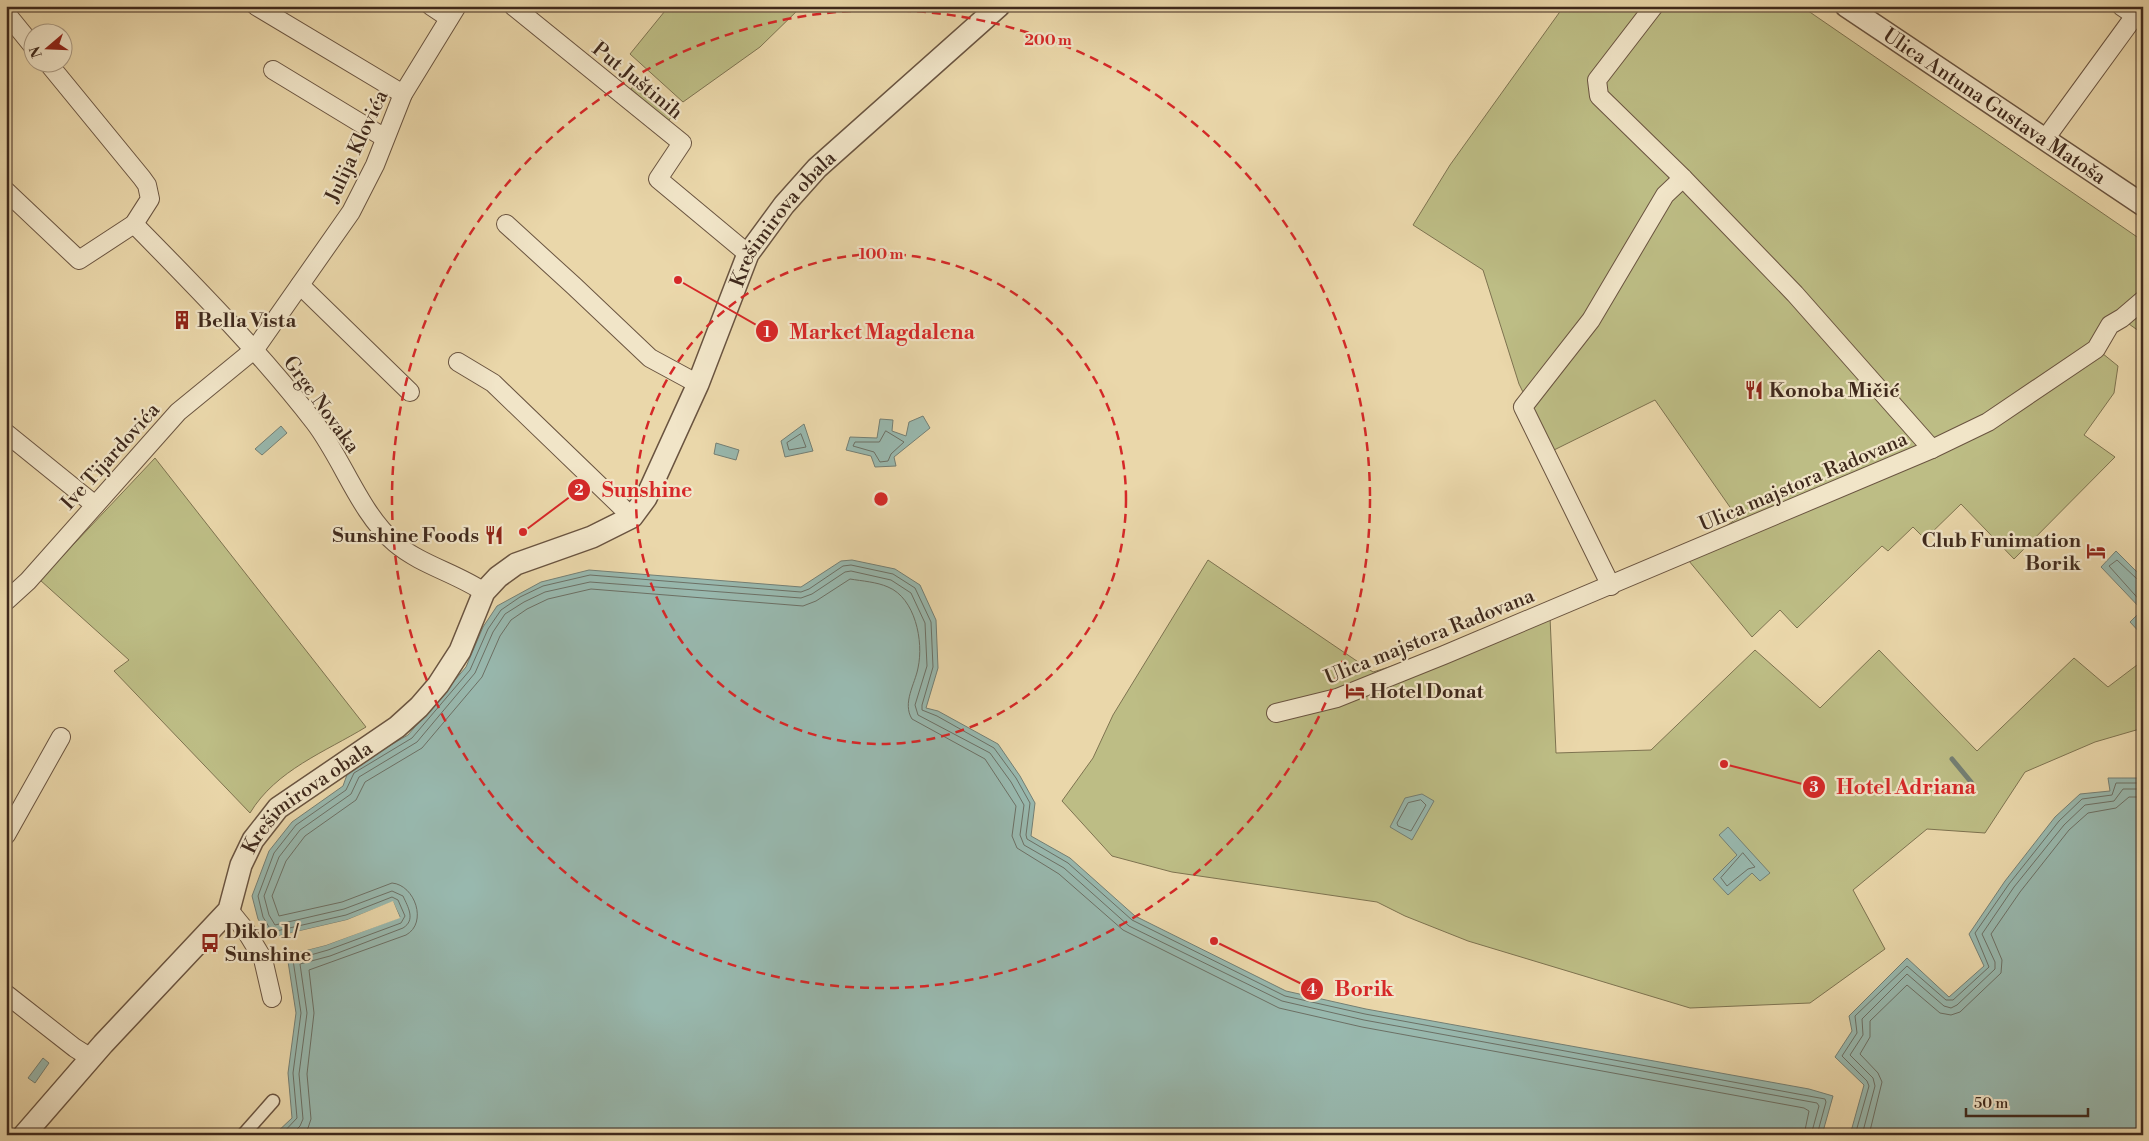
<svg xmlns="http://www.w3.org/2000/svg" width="2149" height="1141" viewBox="0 0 2149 1141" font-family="'Libre Bodoni',serif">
	<rect width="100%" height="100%" fill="#ead7aa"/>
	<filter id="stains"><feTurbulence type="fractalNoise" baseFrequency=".004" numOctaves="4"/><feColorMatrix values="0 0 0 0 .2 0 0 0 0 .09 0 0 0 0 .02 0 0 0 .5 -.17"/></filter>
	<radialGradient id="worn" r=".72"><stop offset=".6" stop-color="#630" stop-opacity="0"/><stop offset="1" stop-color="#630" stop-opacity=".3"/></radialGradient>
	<g fill="#bdbd85" stroke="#7e7350">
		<polygon points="669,6 802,6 760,47 683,102 630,54"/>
		<polygon points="1564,6 1801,6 2143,241 2143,334 2122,319 2097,349 2118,366 2114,393 2084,435 2115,457 2014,559 1961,504 1925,539 1913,527 1888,551 1882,546 1797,628 1780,610 1752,637 1684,555 1748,511 1732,510 1655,400 1552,451 1519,384 1483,270 1413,225 1450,165"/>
		<polygon points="640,78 677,111 667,122 631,89"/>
		<path d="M155,458l211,269c-41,25 -90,43 -116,86l-136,-142 15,-11 -89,-80z"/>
		<polygon points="1208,560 1373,672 1550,617 1556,753 1651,750 1755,650 1820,708 1879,650 1977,751 2074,658 2108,687 2137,665 2143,672 2143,728 2095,742 2025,772 1985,833 1927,829 1853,890 1885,949 1810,1003 1690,1008 1468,941 1405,916 1377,902 1172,872 1112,856 1062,801 1093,758 1113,715"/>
	</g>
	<g fill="#98b8ae" stroke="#747f74">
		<polygon points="923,416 930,428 894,457 896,466 875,467 871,456 846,450 850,437 877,438 880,419 893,420 892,431 906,436 909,422"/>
		<polygon points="804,424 813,451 785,457 781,441"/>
		<polygon points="281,426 287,433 262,455 255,449"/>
		<polygon points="716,443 739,450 736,460 714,454"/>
		<polygon points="2116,551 2143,578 2143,636 2130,622 2142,610 2101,567"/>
		<polygon points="852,560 895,569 920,585 936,620 938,668 926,708 938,711 998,744 1020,776 1035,803 1031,836 1070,858 1135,916 1286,991 1366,1009 1809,1089 1833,1096 1822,1135 274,1135 292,1118 288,1073 296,1013 287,955 326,945 400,917 393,902 347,920 270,938 258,919 252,896 269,851 292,822 343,786 349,769 408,735 466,667 483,627 497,606 541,582 589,570 801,587 841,561"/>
		<polygon points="2108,778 2143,778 2143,1135 1850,1135 1864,1085 1835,1057 1852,1031 1849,1016 1907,958 1949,997 1984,966 1969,934 2005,881 2055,817 2080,794 2110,791"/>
		<polygon points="1422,794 1434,801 1412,840 1390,827 1405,798"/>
		<polygon points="1728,827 1770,873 1760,881 1752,873 1728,895 1713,879 1737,855 1719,835"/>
		<polygon points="43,1058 49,1063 35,1083 28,1078"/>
	</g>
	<polygon fill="#ead7aa" points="393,901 400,918 326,945 287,955 288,953 326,943 397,916 392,905 348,922 271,940 270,938 347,920"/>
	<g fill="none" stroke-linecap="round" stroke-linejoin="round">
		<g stroke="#6c7065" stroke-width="1">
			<polygon points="886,431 904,442 891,454 888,461 880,462 874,452 853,446 855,442 879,442"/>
			<polygon points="801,434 806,447 789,450 787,443"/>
			<polyline points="2143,581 2137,579 2117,560 2109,566 2143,604"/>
			<polygon points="1421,800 1426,805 1411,831 1398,826 1397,823 1408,803"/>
			<polygon points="1743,853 1755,867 1748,869 1727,886 1721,878"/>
			<polyline points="281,1135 297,1118 293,1073 301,1013 293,960 328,950 401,923 405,916 398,900 392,897 346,915 272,932 263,917 258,896 274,853 296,825 346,790 354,773 412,738 470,670 488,629 501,610 520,597 543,586 590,575 801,592 809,589 843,566 851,565 893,574 915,588 931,622 933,667 922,705 922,710 937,716 994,748 1016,778 1030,803 1026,835 1027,839 1068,863 1132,920 1285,996 1365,1014 1825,1099 1826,1102 1817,1135"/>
			<path d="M291,1135l9,-9 3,-7 -4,-45 8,-61 -7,-49 30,-8 73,-28c13,-8 5,-21 0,-32l-11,-5 -48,18 -69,16 -6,-10 -5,-19 15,-39 21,-27 51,-36 8,-17 58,-35 58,-69 18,-41 12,-18 19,-12 21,-10 45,-10 211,16 11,-4 33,-22 6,-1 40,9 20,13 14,30 2,43 -12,39 3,10 72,38 21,29 13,23 -4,30 4,10 40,23 65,58 153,75 82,19 453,83 2,3 -8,29"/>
			<path d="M302,1135l6,-7 3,-9 -4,-45 7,-61 -5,-43 97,-35c22,-12 9,-50 -14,-52l-50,19 -63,14 -7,-20 14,-35 19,-25 51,-36 9,-18 57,-34 60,-71 18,-41 11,-16 16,-11 21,-10 43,-10 212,17 13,-5 34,-22c12,2 27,3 38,8 27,11 36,54 30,81 -3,16 -16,35 -6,51l73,40 31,47 -4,30 5,12 42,26 64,56 156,78 83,19 442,81 5,3 -5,24"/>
			<polyline points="1855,1135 1869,1086 1867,1081 1842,1056 1857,1033 1855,1016 1907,966 1946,1000 1953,1000 1989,967 1975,933 2009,884 2059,821 2082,799 2112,795 2116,783 2143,783"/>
			<polyline points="1862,1135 1875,1086 1873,1078 1850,1055 1863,1035 1862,1019 1907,974 1944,1006 1951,1008 1957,1005 1995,969 1995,962 1982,934 2014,887 2064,825 2085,805 2114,801 2123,789 2143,789"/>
			<polyline points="1869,1135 1882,1082 1878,1073 1860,1054 1870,1037 1870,1021 1907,985 1940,1013 1951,1015 1960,1012 2001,973 2002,960 1991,934 2020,892 2069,830 2088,813 2116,808 2129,797 2143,797"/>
		</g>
		<polyline stroke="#747f74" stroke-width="5" points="1952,759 1971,782"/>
		<g stroke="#6a5440" stroke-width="15">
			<polyline id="pedestrian" points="243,1135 273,1101"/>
		</g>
		<g stroke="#6a5440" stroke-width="20">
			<g id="minor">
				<polyline points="256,6 403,94"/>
				<polyline points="431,6 449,18"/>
				<polyline points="513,6 682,143 658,179 748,254"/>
				<polyline points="1654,6 1597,80 1599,96 1683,178 1795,294 1932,449"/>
				<polyline points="2121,6 2143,21"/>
				<polyline points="6,13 32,45"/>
				<polyline points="273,70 385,138"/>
				<polyline points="2045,139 2142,6"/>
				<polyline points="6,191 79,260 134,224 150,199 147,185 142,178 47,62"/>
				<path d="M134,224c63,64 126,128 181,199 28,37 45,90 80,120 26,22 61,30 89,49"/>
				<polyline points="506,224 574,286 650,358 698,384"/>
				<polyline points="300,285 410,392"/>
				<polyline points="458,362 493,383 632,517"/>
				<polyline points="6,433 95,505"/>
				<polyline points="1611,586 1523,407 1591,320 1665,195 1683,178"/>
				<polyline points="6,601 28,581 178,412 255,349 351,212 375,165 403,94 457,6"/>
				<polyline points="1276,713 1337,698 1444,655 1932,449 1988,422 2096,349 2110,325 2122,318 2143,300"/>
				<polyline points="6,835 61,737"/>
				<polyline points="229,910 246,931 263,959 272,998"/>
				<polyline points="6,994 75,1048 91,1058"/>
			</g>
		</g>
		<g stroke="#6a5440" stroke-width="24">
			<g id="tertiary">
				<path id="s1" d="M1846,6l297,199"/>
				<path id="s2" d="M24,1135l79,-91 126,-134 12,-45 12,-25 25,-32 119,-81 22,-20 19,-22 22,-34 24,-59 14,-15 18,-13 76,-27 40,-20 14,-19 52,-114 50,-130 36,-49 33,-37 182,-162"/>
			</g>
		</g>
		<use href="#pedestrian" stroke="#f1e5c8" stroke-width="12"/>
		<use href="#minor" stroke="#f1e5c8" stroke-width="18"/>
		<use href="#tertiary" stroke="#f1e5c8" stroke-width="21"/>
	</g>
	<g fill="none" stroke="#d62828" stroke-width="2.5" stroke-dasharray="9 6">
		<circle cx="881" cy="499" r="245"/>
		<circle cx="881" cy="499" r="489"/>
	</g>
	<defs>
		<g id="building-bare" transform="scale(1.5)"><path d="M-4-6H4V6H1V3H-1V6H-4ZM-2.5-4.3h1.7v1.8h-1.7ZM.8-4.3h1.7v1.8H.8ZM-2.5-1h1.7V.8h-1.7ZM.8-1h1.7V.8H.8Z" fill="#8f2418" stroke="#f1e5c8" stroke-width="2.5" paint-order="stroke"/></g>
		<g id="restaurant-bare" transform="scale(1.5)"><path d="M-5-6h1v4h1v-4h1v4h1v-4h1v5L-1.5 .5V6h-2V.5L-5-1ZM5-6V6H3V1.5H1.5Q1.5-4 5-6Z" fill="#8f2418" stroke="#f1e5c8" stroke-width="2.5" paint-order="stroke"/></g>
		<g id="hotel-bare" transform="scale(1.5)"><path d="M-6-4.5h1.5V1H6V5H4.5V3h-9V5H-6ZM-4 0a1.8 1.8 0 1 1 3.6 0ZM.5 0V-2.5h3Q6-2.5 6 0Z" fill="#8f2418" stroke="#f1e5c8" stroke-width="2.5" paint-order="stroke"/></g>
		<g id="bus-bare" transform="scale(1.5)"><path d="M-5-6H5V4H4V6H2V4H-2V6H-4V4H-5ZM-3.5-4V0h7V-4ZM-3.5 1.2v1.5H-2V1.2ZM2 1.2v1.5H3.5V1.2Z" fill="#8f2418" stroke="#f1e5c8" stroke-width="2.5" paint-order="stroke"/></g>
	</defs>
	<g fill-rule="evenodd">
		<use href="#building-bare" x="182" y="320"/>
		<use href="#restaurant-bare" x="1754" y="390"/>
		<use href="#restaurant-bare" x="494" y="535"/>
		<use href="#hotel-bare" x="2096" y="551"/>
		<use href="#hotel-bare" x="1355" y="691"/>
		<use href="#bus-bare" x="210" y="943"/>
	</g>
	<g text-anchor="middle" stroke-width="4.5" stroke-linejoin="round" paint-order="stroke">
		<g font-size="20" fill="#3f291c" stroke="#f1e5c8">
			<text transform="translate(638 80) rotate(39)" y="7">Put Juštinih</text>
			<text dy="7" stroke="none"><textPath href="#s1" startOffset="179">Ulica Antuna Gustava Matoša</textPath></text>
			<text transform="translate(356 146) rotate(-65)" y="7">Julija Klovića</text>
			<text dy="7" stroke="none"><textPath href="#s2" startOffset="1231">Krešimirova obala</textPath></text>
			<text transform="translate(322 404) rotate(54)" y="7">Grge Novaka</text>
			<text transform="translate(110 456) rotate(-48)" y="7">Ive Tijardovića</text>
			<text transform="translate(1803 481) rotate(-23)" y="7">Ulica majstora Radovana</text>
			<text transform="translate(1429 636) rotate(-22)" y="7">Ulica majstora Radovana</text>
			<text dy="7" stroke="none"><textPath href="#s2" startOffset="448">Krešimirova obala</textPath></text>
		</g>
		<g font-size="20" font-weight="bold" fill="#3f291c" stroke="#f1e5c8" text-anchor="start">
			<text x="197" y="327">Bella Vista</text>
			<text x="1769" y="397">Konoba Mičić</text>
			<text x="479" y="542" text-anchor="end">Sunshine Foods</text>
			<text x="2081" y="547" text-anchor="end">Club Funimation<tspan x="2081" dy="23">Borik</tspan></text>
			<text x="1370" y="698">Hotel Donat</text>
			<text x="225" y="938">Diklo 1 /<tspan x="225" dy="23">Sunshine</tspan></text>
		</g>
	</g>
	<circle cx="881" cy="499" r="8" fill="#d62828" stroke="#f1e5c8" stroke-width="2.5"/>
	<g font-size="15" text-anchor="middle" font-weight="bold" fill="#d62828" stroke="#f1e5c8" stroke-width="4.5" stroke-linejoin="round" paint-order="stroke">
		<text x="1048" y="45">200 m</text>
		<text x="881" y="259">100 m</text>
	</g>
	<path fill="none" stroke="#d62828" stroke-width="2" d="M678 280L767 331M523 532L579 490M1724 764L1814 787M1214 941L1312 989"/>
	<g fill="#d62828" stroke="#f1e5c8" stroke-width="2">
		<circle cx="678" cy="280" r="5"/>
		<circle cx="523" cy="532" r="5"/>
		<circle cx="1724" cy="764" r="5"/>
		<circle cx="1214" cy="941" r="5"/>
		<circle cx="767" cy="331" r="12"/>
		<circle cx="579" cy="490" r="12"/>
		<circle cx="1814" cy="787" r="12"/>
		<circle cx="1312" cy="989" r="12"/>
	</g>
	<g font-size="15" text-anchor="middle" font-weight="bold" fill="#fff">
		<text x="767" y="337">1</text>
		<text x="579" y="495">2</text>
		<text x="1814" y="792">3</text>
		<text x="1312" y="994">4</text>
	</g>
	<g font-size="21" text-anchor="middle" font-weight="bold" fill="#d62828" stroke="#f1e5c8" stroke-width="4.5" stroke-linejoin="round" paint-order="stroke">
		<text x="882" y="339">Market Magdalena</text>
		<text x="647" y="497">Sunshine</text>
		<text x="1906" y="794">Hotel Adriana</text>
		<text x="1364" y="996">Borik</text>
	</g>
	<rect width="2149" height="1141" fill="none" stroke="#ead7aa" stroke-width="25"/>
	<rect x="8" y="8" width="2134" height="1126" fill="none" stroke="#3f291c" stroke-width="2.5"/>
	<rect x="12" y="12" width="2124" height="1116" fill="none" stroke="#3f291c"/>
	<g transform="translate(48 48) rotate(251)"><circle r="24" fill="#f1e5c8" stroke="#aa9a83"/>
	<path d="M0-4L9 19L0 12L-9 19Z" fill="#8f2418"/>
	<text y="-8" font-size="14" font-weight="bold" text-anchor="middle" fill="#3f291c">N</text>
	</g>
	<path d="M1966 1108v8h122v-8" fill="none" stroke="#3f291c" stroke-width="2.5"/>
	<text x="1974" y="1108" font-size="15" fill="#3f291c" stroke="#f1e5c8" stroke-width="4" paint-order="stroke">50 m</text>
	<rect width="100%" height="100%" filter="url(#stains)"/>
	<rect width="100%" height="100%" fill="url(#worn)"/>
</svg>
